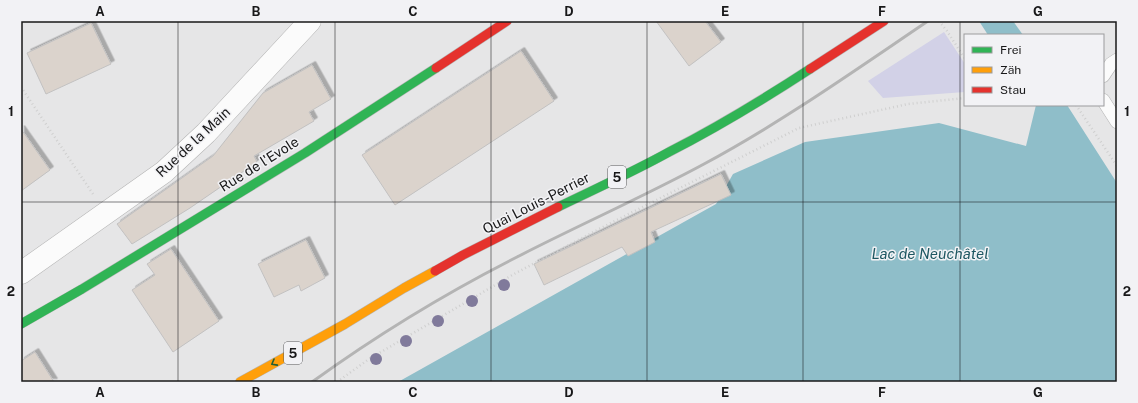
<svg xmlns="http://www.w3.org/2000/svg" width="1138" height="403" viewBox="0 0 1138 403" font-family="'Public Sans',sans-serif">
	<defs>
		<filter id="shadow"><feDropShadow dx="3.5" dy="-3.5" stdDeviation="0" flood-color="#0004"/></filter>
	</defs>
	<rect width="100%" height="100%" fill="#e6e6e7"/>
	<polygon fill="#d2d1e7" points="944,32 965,64 965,92 883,98 868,81"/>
	<g fill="#8fbec9">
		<polygon points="979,21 1013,21 1023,35 988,35"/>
		<polygon points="1036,105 1067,105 1117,183 1117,382 398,382 716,204 733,174 805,142 939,123 1026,146"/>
	</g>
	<g fill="#dbd3cc" stroke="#c2c1c1" filter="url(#shadow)">
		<polygon points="656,21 705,21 721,42 689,66"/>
		<polygon points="91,23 111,64 46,94 27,53"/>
		<polygon points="521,51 554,101 395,205 362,155"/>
		<polygon points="312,65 331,99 309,112 314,121 254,156 257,162 190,208 132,244 117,224 213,156 263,93"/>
		<polygon points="21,129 50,170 21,191"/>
		<polygon points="721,174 731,195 651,232 655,242 628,256 622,247 544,285 534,264"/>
		<polygon points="306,240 325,278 301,291 299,285 274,297 258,264"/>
		<polygon points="171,249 219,321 173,352 132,290 155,275 147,264"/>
		<polygon points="35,352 54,382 21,382 21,361"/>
	</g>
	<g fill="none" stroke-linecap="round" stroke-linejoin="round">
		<g stroke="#b4b4b4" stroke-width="14">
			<g id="lane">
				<polyline points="1103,76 1111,64 1117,60"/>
				<polyline points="1103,100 1117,122"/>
			</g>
		</g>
		<g stroke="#b4b4b4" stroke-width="23">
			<polyline id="street" points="21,273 164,172 206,133 310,21"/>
		</g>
		<g stroke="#b4b4b4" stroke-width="10">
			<g id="fast">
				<path d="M558,207c37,-18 75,-35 111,-55 49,-25 95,-53 141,-83"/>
				<polyline points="21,324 82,289 305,153 436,68"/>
			</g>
		</g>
		<g stroke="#b4b4b4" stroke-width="10">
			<polyline id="slow" points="240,382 345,324 404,288 435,271"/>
		</g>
		<g stroke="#b4b4b4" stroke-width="10">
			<g id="jam">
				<polyline points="436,68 507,21"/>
				<polyline points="810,69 884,21"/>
				<polyline points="435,271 463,255 558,207"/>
			</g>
		</g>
		<g stroke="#cfcfcf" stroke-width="2.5" stroke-dasharray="1 3" stroke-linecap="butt">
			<polyline points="939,21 947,31 965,59"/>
			<polyline points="21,87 93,194"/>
			<polyline points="1076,105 1117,166"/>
			<polyline points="337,382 369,359 514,274 601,228 799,128 908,104 965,98"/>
		</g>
		<use href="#lane" stroke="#fbfbfb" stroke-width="13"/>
		<use href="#street" stroke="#fbfbfb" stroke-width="22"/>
		<use href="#fast" stroke="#30b455" stroke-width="9"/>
		<use href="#slow" stroke="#ff9f0a" stroke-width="9"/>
		<use href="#jam" stroke="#e5322d" stroke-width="9"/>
		<path stroke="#b4b4b4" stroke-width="3" d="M312,382c65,-47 134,-89 205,-125 62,-32 126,-60 187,-93 78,-42 150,-93 224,-143"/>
	</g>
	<g fill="#807a9b">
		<circle cx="504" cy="285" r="6"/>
		<circle cx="472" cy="301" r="6"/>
		<circle cx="438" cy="321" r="6"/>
		<circle cx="406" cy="341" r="6"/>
		<circle cx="376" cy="359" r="6"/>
	</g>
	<defs><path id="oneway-chevron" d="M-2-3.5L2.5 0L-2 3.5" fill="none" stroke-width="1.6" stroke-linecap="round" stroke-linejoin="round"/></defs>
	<use stroke="#235e34" href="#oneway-chevron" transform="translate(274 363) rotate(151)"/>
	<path fill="none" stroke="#181819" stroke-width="1" stroke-opacity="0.55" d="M178,21v361M335,21v361M491,21v361M647,21v361M803,21v361M960,21v361M21,202h1096"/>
	<g text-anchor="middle" stroke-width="3" stroke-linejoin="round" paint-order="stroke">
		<g fill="#f2f2f5" stroke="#59595b" stroke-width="1">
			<rect x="608" y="166" width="18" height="22" rx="3"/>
			<rect x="284" y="342" width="18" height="22" rx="3"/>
		</g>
		<g font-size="13" font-weight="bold" fill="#181819">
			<text x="617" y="182">5</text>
			<text x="293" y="358">5</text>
		</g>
		<g font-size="14" fill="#181819" stroke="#f2f2f5">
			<text transform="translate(193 142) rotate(-43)" y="5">Rue de la Main</text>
			<text transform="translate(259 164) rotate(-32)" y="5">Rue de l'Evole</text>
			<text transform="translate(536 203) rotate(-27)" y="5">Quai Louis-Perrier</text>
		</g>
		<g font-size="15" font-style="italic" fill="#1e5762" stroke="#f2f2f5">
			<text x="930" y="259">Lac de Neuchâtel</text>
		</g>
	</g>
	<rect width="1138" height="403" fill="none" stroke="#f2f2f5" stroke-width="44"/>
	<rect x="964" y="34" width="140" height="72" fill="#f2f2f5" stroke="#9b9b9d"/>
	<rect x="972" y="47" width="20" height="6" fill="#30b455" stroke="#9b9b9d"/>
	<text x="1000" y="54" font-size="12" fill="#181819">Frei</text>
	<rect x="972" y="67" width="20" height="6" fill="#ff9f0a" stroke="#9b9b9d"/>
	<text x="1000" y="74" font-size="12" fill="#181819">Zäh</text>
	<rect x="972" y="87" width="20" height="6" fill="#e5322d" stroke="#9b9b9d"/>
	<text x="1000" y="94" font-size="12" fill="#181819">Stau</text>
	<rect x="22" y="22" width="1094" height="359" fill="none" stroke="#181819" stroke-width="1.5"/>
	<g font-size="13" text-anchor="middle" font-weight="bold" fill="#181819">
		<text x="100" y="16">A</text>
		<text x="256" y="16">B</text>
		<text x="413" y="16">C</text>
		<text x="569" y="16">D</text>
		<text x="725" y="16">E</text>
		<text x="882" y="16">F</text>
		<text x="1038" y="16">G</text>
		<text x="11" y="116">1</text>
		<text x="1127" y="116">1</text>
		<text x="11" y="296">2</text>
		<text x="1127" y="296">2</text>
		<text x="100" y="397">A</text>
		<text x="256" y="397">B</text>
		<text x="413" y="397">C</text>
		<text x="569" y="397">D</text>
		<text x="725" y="397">E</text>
		<text x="882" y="397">F</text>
		<text x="1038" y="397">G</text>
	</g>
</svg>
